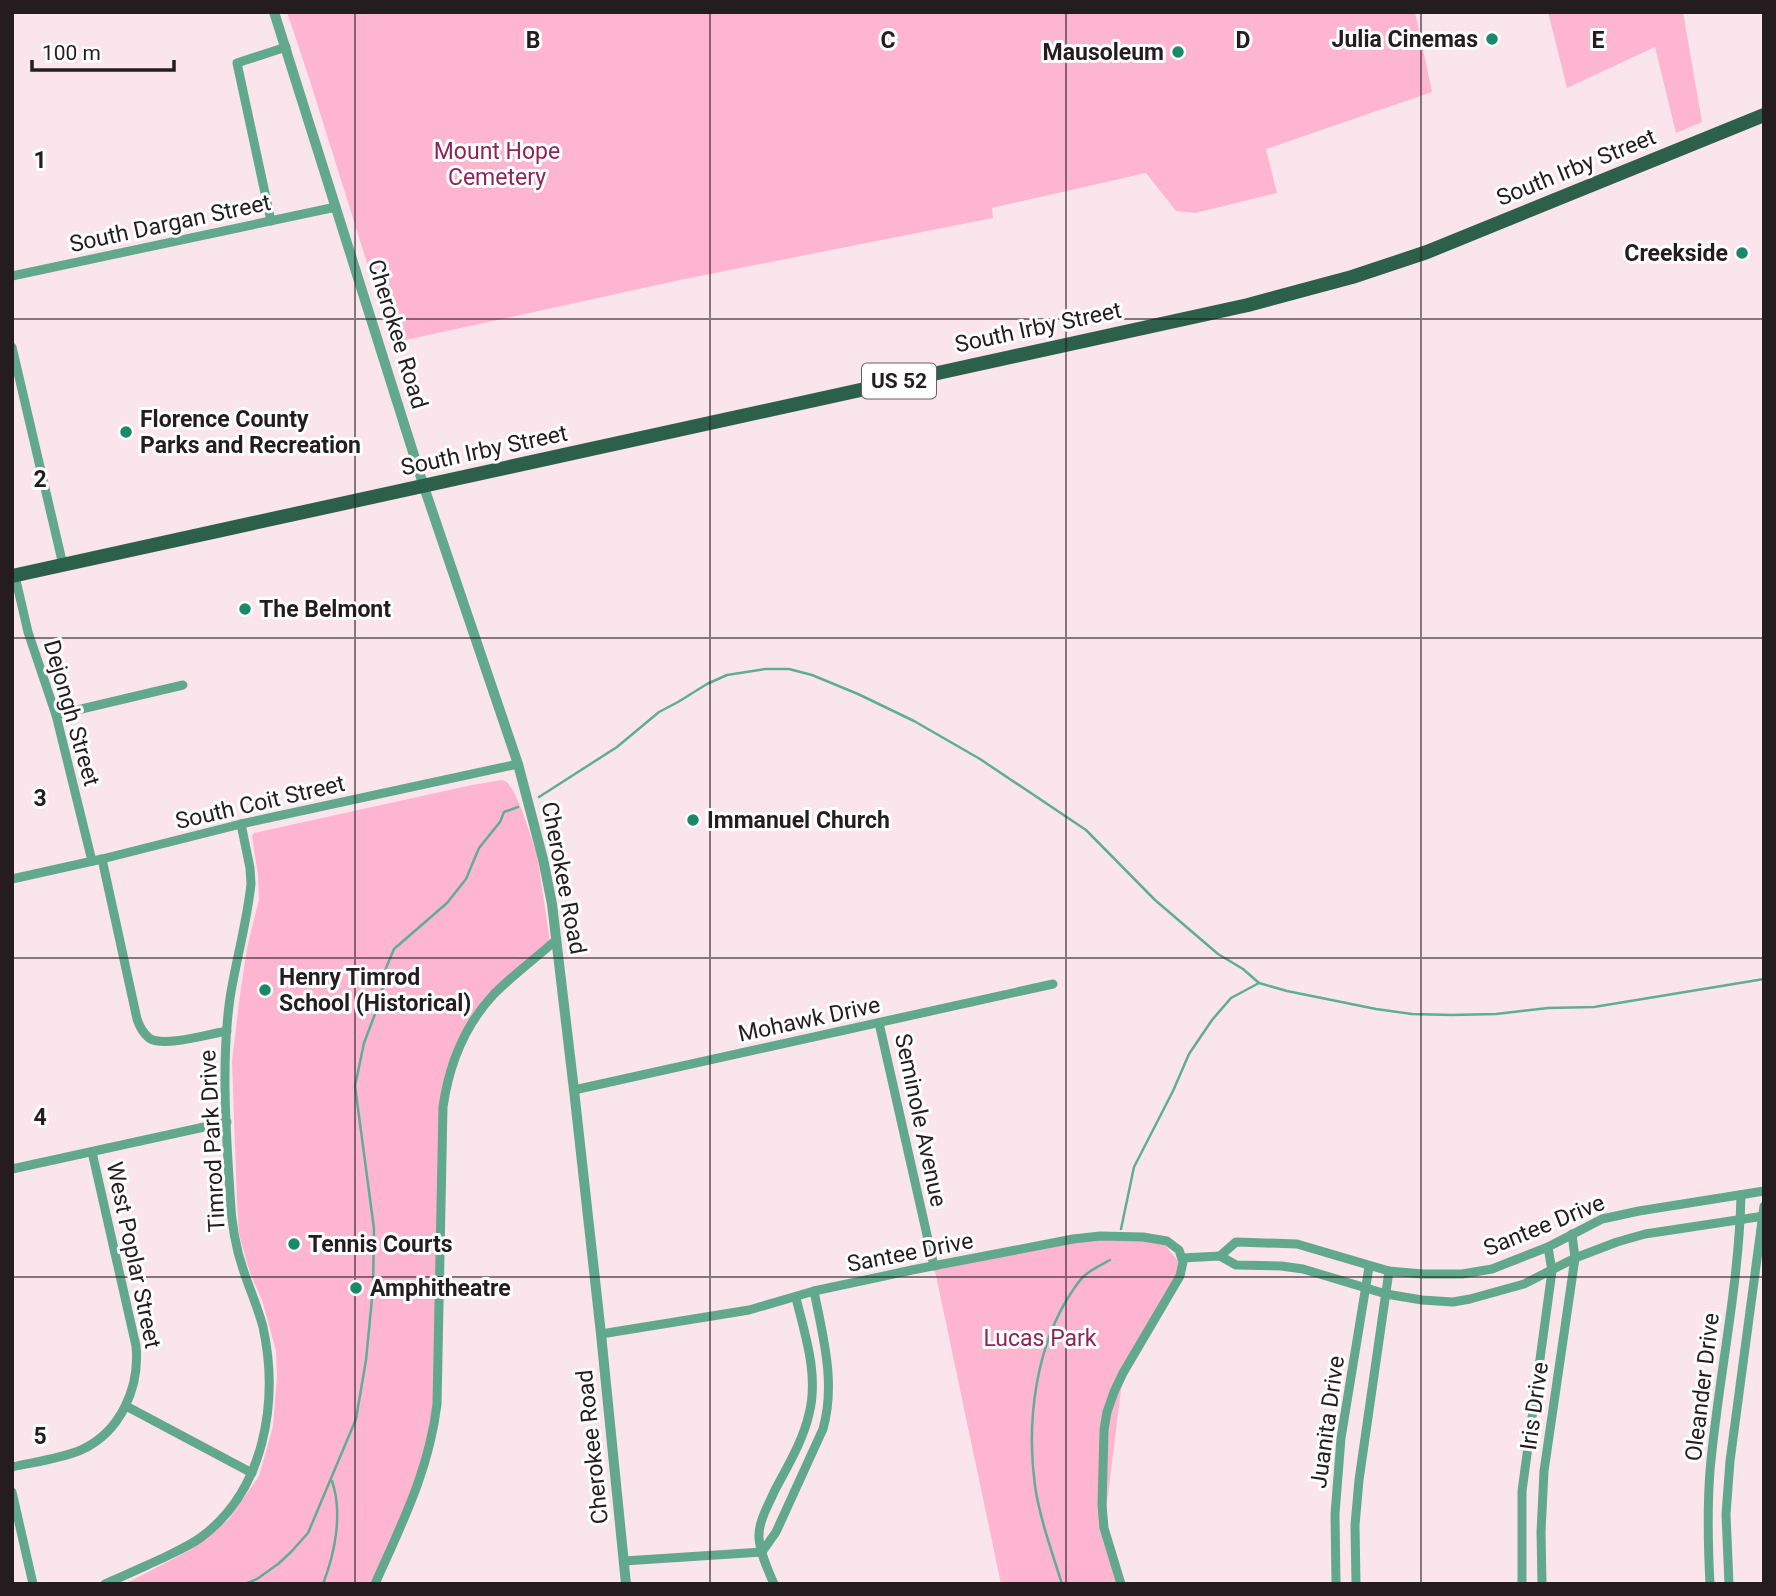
<svg xmlns="http://www.w3.org/2000/svg" width="1776" height="1596" viewBox="0 0 1776 1596" font-family="Roboto,sans-serif">
	<rect width="100%" height="100%" fill="#fbe5ec"/>
	<g fill="#feb5cf">
		<polygon points="287,12 1415,12 1432,92 1266,149 1277,193 1195,213 1176,211 1146,173 992,208 993,218 680,280 392,343 310,81"/>
		<polygon points="1548,12 1683,12 1702,122 1676,133 1655,47 1567,88"/>
		<polygon points="502,780 507,782 514,792 523,813 537,854 550,942 477,1009 444,1085 436,1391 430,1434 414,1489 372,1584 125,1584 192,1549 229,1519 259,1476 273,1426 277,1376 276,1351 262,1300 250,1273 239,1234 237,1201 232,1061 240,995 247,948 259,900 258,875 252,836 254,833 472,785"/>
		<polygon points="1073,1239 1160,1239 1183,1267 1123,1373 1104,1528 1116,1584 1001,1584 934,1266"/>
	</g>
	<g fill="none" stroke-linecap="round" stroke-linejoin="round">
		<g stroke="#5fae92" stroke-width="2.5">
			<polyline points="539,797 617,747 659,712 678,702 707,684 727,675 765,669 789,669 812,675 858,694 914,721 980,759 1086,830 1155,900 1218,954 1243,969 1259,983 1287,991 1376,1009 1412,1014 1452,1015 1496,1014 1548,1008 1594,1007 1764,979"/>
			<polyline points="1121,1229 1134,1167 1173,1091 1189,1054 1212,1020 1231,998 1259,983"/>
			<polyline points="245,1584 257,1579 278,1564 291,1552 308,1533 356,1419 366,1360 373,1288 374,1229 355,1086 364,1043 380,1001 386,968 394,949 447,903 466,879 479,848 500,822 504,812 518,807"/>
			<path d="M323,1584c12,-31 20,-71 9,-103"/>
			<path d="M1062,1584c-10,-32 -22,-65 -27,-98 -9,-65 1,-142 38,-196 3,-4 6,-9 10,-13 7,-7 18,-12 27,-17"/>
		</g>
		<g stroke="#62a88e" stroke-width="9">
			<polyline points="271,221 237,63 286,47"/>
			<polyline points="12,276 336,207"/>
			<polyline points="12,347 63,565"/>
			<polyline points="15,576 28,632 56,715 92,861"/>
			<polyline points="56,715 183,685"/>
			<path d="M102,859l35,160c2,6 6,14 12,19 14,10 60,-4 78,-7"/>
			<polyline points="12,879 102,859 241,824 518,764"/>
			<polyline points="879,1023 934,1266"/>
			<polyline points="574,1090 1053,984"/>
			<polyline points="12,1169 227,1122"/>
			<polyline points="1220,1256 1236,1242 1297,1244 1389,1271 1423,1274 1462,1274 1492,1269 1548,1247 1602,1219 1639,1211 1764,1191"/>
			<polyline points="1182,1258 1220,1256 1236,1265 1281,1266 1303,1269 1386,1294 1422,1300 1453,1302 1470,1299 1524,1284 1575,1258 1617,1242 1645,1234 1764,1216"/>
			<polyline points="601,1334 749,1310 814,1291 912,1270 1073,1239 1100,1236 1143,1237 1167,1241 1179,1250 1183,1262 1180,1276 1123,1373 1114,1392 1107,1412 1104,1430 1102,1505 1104,1528 1121,1584"/>
			<polyline points="126,1406 252,1473"/>
			<path d="M12,1467c23,-5 47,-8 69,-17 40,-18 59,-63 55,-104l-44,-194"/>
			<polyline points="12,1492 33,1584"/>
			<path d="M762,1552l14,-20 47,-103c13,-46 0,-92 -9,-138"/>
			<polyline points="624,1561 762,1552"/>
			<path d="M105,1584c19,-8 38,-17 58,-26 12,-6 26,-12 37,-20 65,-47 79,-137 63,-211 -5,-19 -13,-37 -19,-55 -9,-25 -13,-52 -14,-78 -4,-64 -9,-132 0,-196 6,-38 17,-76 21,-114l-1,-16 -9,-44"/>
			<path d="M375,1584c27,-61 54,-113 62,-180l6,-297c6,-42 21,-81 51,-113 19,-19 42,-36 62,-54"/>
			<path d="M774,1584c-6,-14 -14,-31 -15,-46 -1,-16 9,-32 15,-46 13,-25 29,-51 35,-78 10,-39 -4,-79 -13,-116"/>
			<polyline points="1336,1584 1335,1514 1341,1438 1369,1267"/>
			<polyline points="1356,1584 1355,1525 1359,1480 1389,1271"/>
			<polyline points="1522,1584 1522,1491 1552,1271 1548,1247"/>
			<polyline points="1542,1584 1541,1532 1544,1471 1575,1258 1572,1234"/>
			<path d="M1710,1584c-2,-38 -3,-75 0,-113 8,-92 29,-183 31,-276"/>
			<polyline points="1729,1584 1726,1514 1730,1461 1764,1206"/>
		</g>
		<polyline stroke="#62a88e" stroke-width="10" points="274,12 424,487 518,764 543,859 552,904 574,1090 601,1334 626,1584"/>
		<polyline stroke="#2d5f4d" stroke-width="14" points="12,576 1248,305 1352,277 1427,252 1764,115"/>
	</g>
	<path fill="none" stroke="#241c1f" stroke-width="2" stroke-opacity="0.55" d="M355,12v1572M710,12v1572M1066,12v1572M1421,12v1572M12,319h1752M12,638h1752M12,958h1752M12,1277h1752"/>
	<g fill="#198969" stroke="#fff" stroke-width="2.5">
		<circle cx="1492" cy="39" r="7"/>
		<circle cx="1178" cy="52" r="7"/>
		<circle cx="1742" cy="253" r="7"/>
		<circle cx="126" cy="432" r="7"/>
		<circle cx="245" cy="609" r="7"/>
		<circle cx="693" cy="820" r="7"/>
		<circle cx="265" cy="990" r="7"/>
		<circle cx="294" cy="1244" r="7"/>
		<circle cx="356" cy="1288" r="7"/>
	</g>
	<g text-anchor="middle" stroke-width="6" stroke-linejoin="round" paint-order="stroke">
		<rect fill="#fff" stroke="#666062" stroke-width="2" x="862" y="363.5" width="74" height="35" rx="5"/>
		<g font-size="21" font-weight="bold" fill="#241c1f">
			<text x="899" y="388">US 52</text>
		</g>
		<g font-size="23" font-weight="bold" fill="#241c1f" stroke="#fff" text-anchor="start">
			<text x="1478" y="47" text-anchor="end">Julia Cinemas</text>
			<text x="1164" y="60" text-anchor="end">Mausoleum</text>
			<text x="1728" y="261" text-anchor="end">Creekside</text>
			<text x="140" y="427">Florence County<tspan x="140" dy="26">Parks and Recreation</tspan></text>
			<text x="259" y="617">The Belmont</text>
			<text x="707" y="828">Immanuel Church</text>
			<text x="279" y="985">Henry Timrod<tspan x="279" dy="26">School (Historical)</tspan></text>
			<text x="308" y="1252">Tennis Courts</text>
			<text x="370" y="1296">Amphitheatre</text>
		</g>
		<g font-size="23" fill="#912358" stroke="#fff">
			<text x="497" y="159">Mount Hope<tspan x="497" dy="26">Cemetery</tspan></text>
			<text x="1040" y="1346">Lucas Park</text>
		</g>
		<g font-size="23" fill="#241c1f" stroke="#fff">
			<text transform="translate(1576 167) rotate(-22)" y="8">South Irby Street</text>
			<text transform="translate(170 223) rotate(-12)" y="8">South Dargan Street</text>
			<text transform="translate(1038 327) rotate(-12)" y="8">South Irby Street</text>
			<text transform="translate(398 334) rotate(73)" y="8">Cherokee Road</text>
			<text transform="translate(484 450) rotate(-12)" y="8">South Irby Street</text>
			<text transform="translate(72 713) rotate(74)" y="8">Dejongh Street</text>
			<text transform="translate(260 802) rotate(-13)" y="8">South Coit Street</text>
			<text transform="translate(564 878) rotate(79)" y="8">Cherokee Road</text>
			<text transform="translate(809 1019) rotate(-12)" y="8">Mohawk Drive</text>
			<text transform="translate(921 1120) rotate(78)" y="8">Seminole Avenue</text>
			<text transform="translate(212 1141) rotate(-93)" y="8">Timrod Park Drive</text>
			<text transform="translate(1544 1225) rotate(-22)" y="8">Santee Drive</text>
			<text transform="translate(910 1252) rotate(-11)" y="8">Santee Drive</text>
			<text transform="translate(134 1255) rotate(78)" y="8">West Poplar Street</text>
			<text transform="translate(1702 1387) rotate(-83)" y="8">Oleander Drive</text>
			<text transform="translate(1534 1406) rotate(-82)" y="8">Iris Drive</text>
			<text transform="translate(1327 1422) rotate(-82)" y="8">Juanita Drive</text>
			<text transform="translate(592 1447) rotate(-96)" y="8">Cherokee Road</text>
		</g>
	</g>
	<g font-size="23" text-anchor="middle" font-weight="bold" fill="#241c1f" stroke="#fff" stroke-width="6" stroke-linejoin="round" paint-order="stroke">
		<text x="533" y="48">B</text>
		<text x="888" y="48">C</text>
		<text x="1243" y="48">D</text>
		<text x="1598" y="48">E</text>
		<text x="40" y="168">1</text>
		<text x="40" y="487">2</text>
		<text x="40" y="806">3</text>
		<text x="40" y="1125">4</text>
		<text x="40" y="1444">5</text>
	</g>
	<rect width="1776" height="1596" fill="none" stroke="#241c1f" stroke-width="28"/>
	<path d="M32 60v10h142v-10" fill="none" stroke="#241c1f" stroke-width="3.5"/>
	<text x="42" y="60" font-size="21" fill="#241c1f" stroke="#ffffff" stroke-width="5" paint-order="stroke">100 m</text>
</svg>
